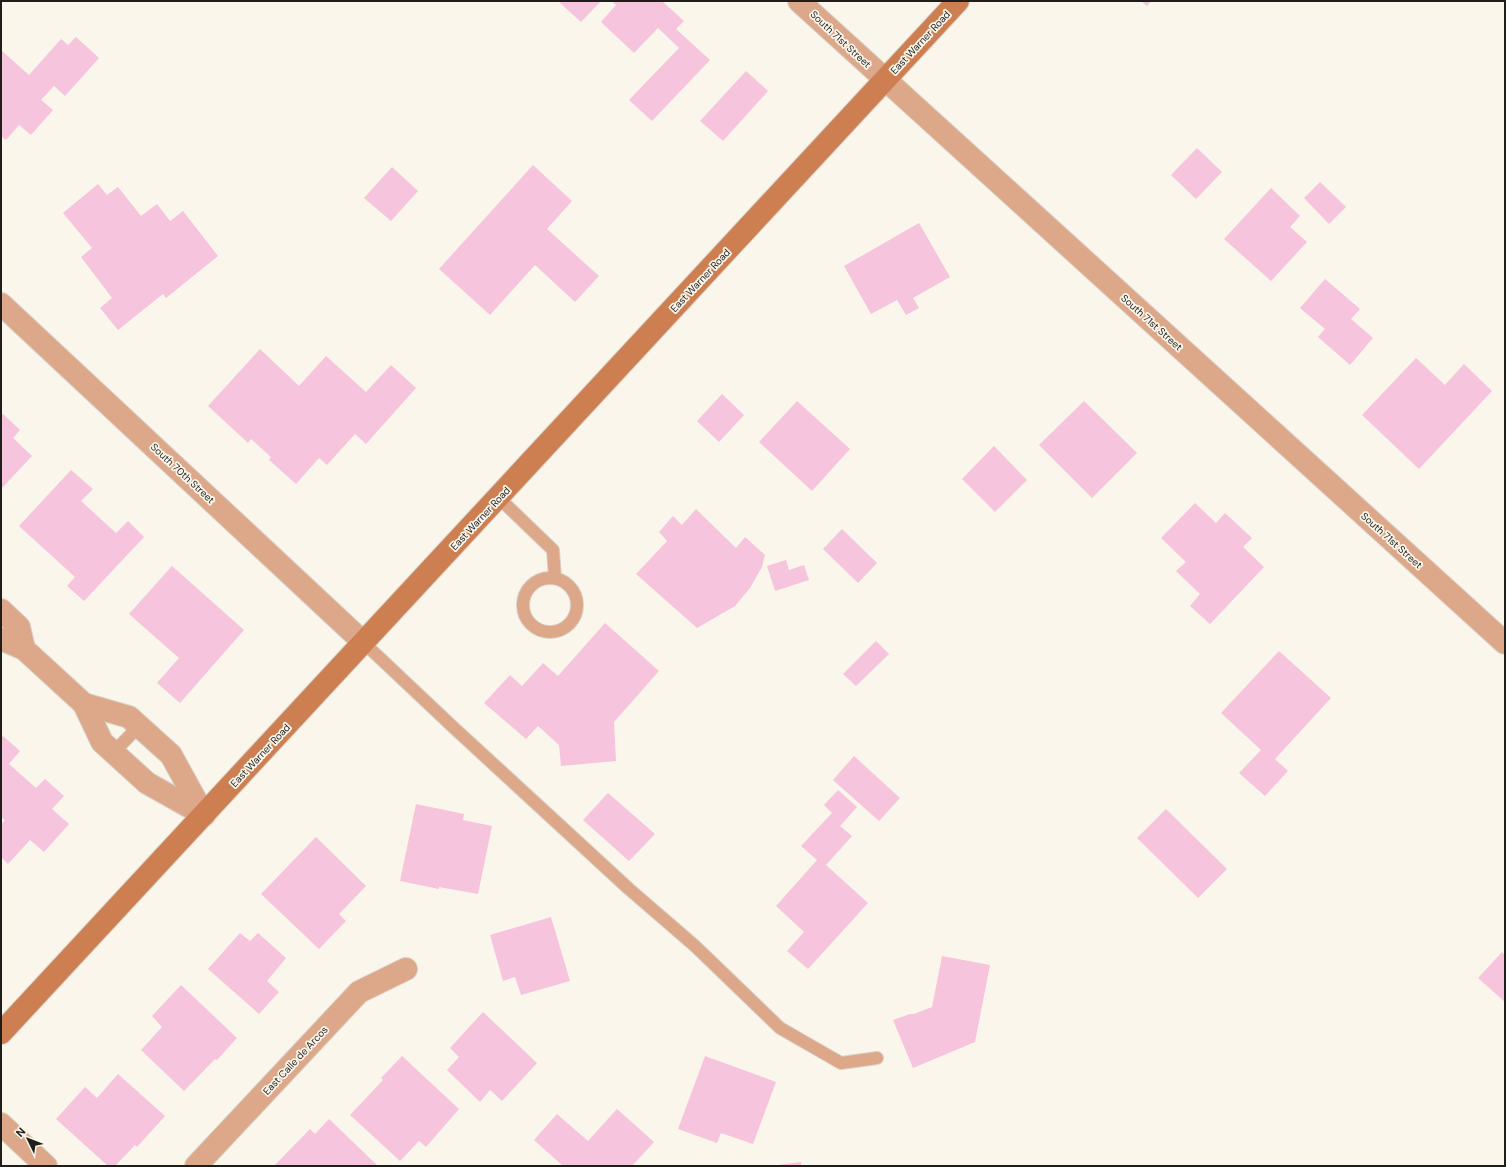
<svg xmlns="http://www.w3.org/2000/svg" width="1506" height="1167" viewBox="0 0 1506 1167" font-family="'DM Sans',sans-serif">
	<rect width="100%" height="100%" fill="#fbf6eb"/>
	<g fill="#f6c4dd">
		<polygon points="558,1 601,1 581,22"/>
		<polygon points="612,1 662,1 684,21 676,29 710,60 652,121 629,100 679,48 658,28 634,53 601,22 616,5"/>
		<polygon points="1141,1 1151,1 1147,6"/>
		<polygon points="76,37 99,58 65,96 54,86 41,100 53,110 31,135 19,125 6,140 1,136 1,50 29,75 61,39 68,45"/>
		<polygon points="746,71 768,91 723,141 700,121"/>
		<polygon points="1197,148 1222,172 1196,199 1171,175"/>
		<polygon points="533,165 572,201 547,229 599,276 575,302 535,265 490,315 439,269"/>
		<polygon points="392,167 418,191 391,221 364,198"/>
		<polygon points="1320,182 1346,207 1329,224 1304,198"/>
		<polygon points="98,184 107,195 118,187 141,216 157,204 170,221 183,211 218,256 166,298 163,294 118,330 100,308 112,298 81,257 92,248 63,213"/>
		<polygon points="1271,188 1300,216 1290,227 1307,242 1271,281 1224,239"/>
		<polygon points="919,223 950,277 913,298 919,308 906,315 897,300 871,314 844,266"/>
		<polygon points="1325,279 1360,309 1351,319 1373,338 1350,365 1318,337 1325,329 1300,308"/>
		<polygon points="260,349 299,386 326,356 366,392 391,365 416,388 366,444 355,434 327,465 319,458 296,484 269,460 271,457 251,439 248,443 208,406"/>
		<polygon points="1416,358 1445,385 1464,364 1492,391 1419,469 1362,415"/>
		<polygon points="722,394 744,415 719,442 697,421"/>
		<polygon points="797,401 850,449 812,491 759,442"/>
		<polygon points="1084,401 1137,453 1092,498 1039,445"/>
		<polygon points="3,414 20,430 13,438 32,456 1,489 1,416"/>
		<polygon points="994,446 1027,480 995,512 962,479"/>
		<polygon points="71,470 93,489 81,501 116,533 128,521 144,537 84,601 67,586 75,577 19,526"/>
		<polygon points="1195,503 1216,523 1225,513 1252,538 1243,547 1264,567 1210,624 1190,606 1200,594 1176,571 1186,562 1161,538"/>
		<polygon points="696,509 736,548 745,537 765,555 762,567 750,588 735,606 697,628 636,574 667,541 659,532 673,516 682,525"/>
		<polygon points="842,529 877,563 858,583 823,549"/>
		<polygon points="786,560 789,570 804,565 809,580 775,591 767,566"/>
		<polygon points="172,566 244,630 180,703 157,683 179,658 129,614"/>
		<polygon points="605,623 659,671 614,722 616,761 561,766 559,745 538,726 526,739 484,703 510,675 522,686 543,663 558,676"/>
		<polygon points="876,641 889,654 856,686 843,674"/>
		<polygon points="1279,651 1331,698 1275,759 1288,771 1265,796 1239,773 1261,750 1221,713"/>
		<polygon points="3,736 20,751 9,764 36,788 45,779 64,796 52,809 69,824 44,852 30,840 8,864 1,857 1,825 5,820 1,817 1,738"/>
		<polygon points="854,756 900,798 879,821 833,780"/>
		<polygon points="838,790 857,807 840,826 852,836 826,865 868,903 808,969 787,951 804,932 776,906 817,860 801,846 832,813 824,805"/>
		<polygon points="608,793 655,834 629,861 583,820"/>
		<polygon points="416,804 464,814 463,820 492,826 478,894 439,887 439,889 400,881"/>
		<polygon points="1166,809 1227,869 1198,898 1137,838"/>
		<polygon points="316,837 366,886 339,914 346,921 319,949 261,894"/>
		<polygon points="551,917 570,981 521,995 515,977 503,981 490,935"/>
		<polygon points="240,933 250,941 258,933 286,958 267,981 279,992 259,1014 208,969"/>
		<polygon points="1502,952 1505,955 1505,1002 1478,978"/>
		<polygon points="942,956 990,965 975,1042 913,1068 893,1020 910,1014 914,1014 932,1007"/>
		<polygon points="181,985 237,1038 217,1060 215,1059 184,1091 141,1050 162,1027 152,1016"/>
		<polygon points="483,1012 537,1063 502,1101 490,1090 480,1102 447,1070 459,1057 450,1048"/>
		<polygon points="402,1056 459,1109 426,1147 419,1141 400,1161 350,1115 383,1080 381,1078"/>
		<polygon points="705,1056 776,1082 753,1144 721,1133 717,1143 678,1129"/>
		<polygon points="118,1074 165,1116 137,1147 135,1145 115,1166 108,1166 56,1119 85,1087 97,1098"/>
		<polygon points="617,1109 654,1142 632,1166 563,1166 534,1140 557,1114 588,1141"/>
		<polygon points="329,1119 378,1166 274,1166 310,1129 315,1134"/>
		<polygon points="801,1162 801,1166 778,1166 778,1165"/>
	</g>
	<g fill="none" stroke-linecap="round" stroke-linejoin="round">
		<g stroke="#d8d3ca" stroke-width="14">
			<g id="lane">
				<polyline points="499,498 553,550 555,578"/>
				<circle cx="550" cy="605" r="27"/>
				<polyline points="364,643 453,727 629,889 695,946 780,1028 841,1063 877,1058"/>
				<polyline points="113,753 139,726"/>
			</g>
		</g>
		<g stroke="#d8d3ca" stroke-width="24">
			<g id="street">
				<polyline points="799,1 1505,643"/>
				<polyline points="1,304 364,643"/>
				<polyline points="1,610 19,627 24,649"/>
				<polyline points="1,639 24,649 84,704 102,742 147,783 204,815"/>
				<polyline points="84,704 129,717 171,755 204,815"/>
				<polyline points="1,1124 46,1166"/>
				<polyline points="196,1166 359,992 406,969"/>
			</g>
		</g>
		<g stroke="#d8d3ca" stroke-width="24">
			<polyline id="secondary" points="1,1033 958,1"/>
		</g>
		<use href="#lane" stroke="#dda78a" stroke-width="12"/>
		<use href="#street" stroke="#dda78a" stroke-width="22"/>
		<use href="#secondary" stroke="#cd7f51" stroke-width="22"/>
	</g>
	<g text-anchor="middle" stroke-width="3.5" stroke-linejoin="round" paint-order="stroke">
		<g font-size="10" fill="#201e1a" stroke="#fbf6eb">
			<text transform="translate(841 39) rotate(43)" y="4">South 71st Street</text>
			<text transform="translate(920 42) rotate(-47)" y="4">East Warner Road</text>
			<text transform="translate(700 280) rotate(-47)" y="4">East Warner Road</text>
			<text transform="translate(1152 322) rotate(42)" y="4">South 71st Street</text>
			<text transform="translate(183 473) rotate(43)" y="4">South 70th Street</text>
			<text transform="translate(480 518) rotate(-47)" y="4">East Warner Road</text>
			<text transform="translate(1392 540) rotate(42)" y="4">South 71st Street</text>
			<text transform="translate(260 755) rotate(-47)" y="4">East Warner Road</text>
			<text transform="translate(295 1060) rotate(-47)" y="4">East Calle de Arcos</text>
		</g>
	</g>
	<rect width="1506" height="1167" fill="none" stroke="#201e1a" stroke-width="4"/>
	<g transform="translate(28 1139) rotate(313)" stroke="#fbf6eb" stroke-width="3" paint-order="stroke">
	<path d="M0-3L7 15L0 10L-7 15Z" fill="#201e1a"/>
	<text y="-6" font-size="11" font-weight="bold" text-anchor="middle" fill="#201e1a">N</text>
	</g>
</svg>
